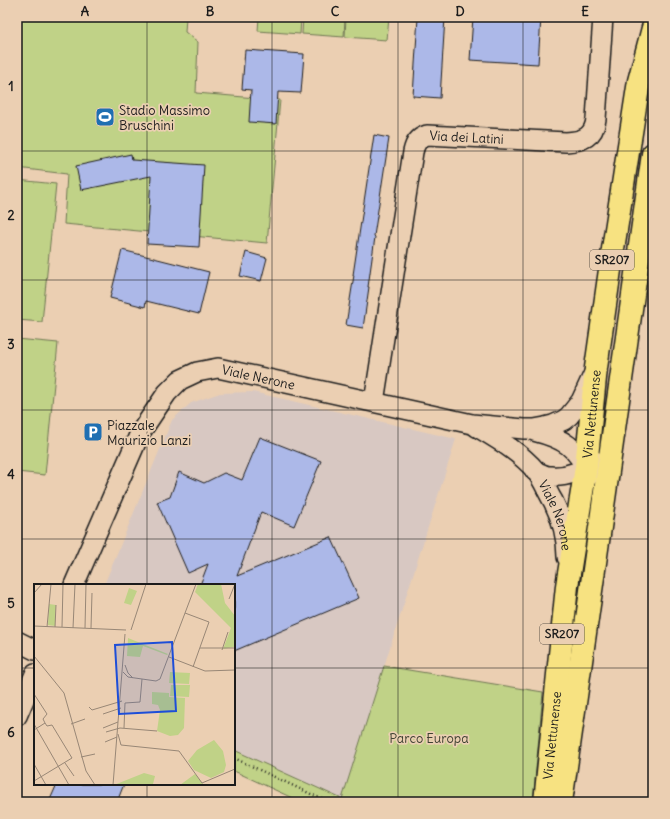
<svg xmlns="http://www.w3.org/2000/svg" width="670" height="819" viewBox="0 0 670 819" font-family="Delius,sans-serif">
	<rect width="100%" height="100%" fill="#ebcfb2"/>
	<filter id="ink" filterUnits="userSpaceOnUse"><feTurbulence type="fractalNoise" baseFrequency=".025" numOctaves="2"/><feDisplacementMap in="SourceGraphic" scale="8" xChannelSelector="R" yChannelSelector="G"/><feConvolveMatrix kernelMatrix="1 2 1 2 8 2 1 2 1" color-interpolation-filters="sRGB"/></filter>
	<g filter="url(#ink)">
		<polygon fill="#d8c8c2" points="253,392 456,439 342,799 234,750 234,585 104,585 172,420 191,403 220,393"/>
		<g fill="#c0d287" stroke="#6e7752">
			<polygon points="17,17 186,17 185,32 198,42 196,93 280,100 267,243 64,224 67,174 17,168"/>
			<polygon points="259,17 301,17 300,34 258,31"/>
			<polygon points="303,17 345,17 344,37 302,34"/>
			<polygon points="346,17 389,17 387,40 345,37"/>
			<polygon points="17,180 56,184 42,322 17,320"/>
			<polygon points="17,339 58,343 45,475 17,472"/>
			<polygon points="384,666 543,692 533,802 301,802 234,771 234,750 342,799"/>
		</g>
		<g fill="#acb8e8" stroke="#1c1c1c">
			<polygon points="418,17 445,17 440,98 413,96"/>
			<polygon points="473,17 541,17 538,64 470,60"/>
			<polygon points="245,50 304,54 301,93 278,92 276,124 249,122 251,90 242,89"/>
			<polygon points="374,135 389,138 374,236 375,237 368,287 369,287 363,328 346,325 354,275 353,275"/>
			<polygon points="131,154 132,160 204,165 199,247 147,244 151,176 81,190 76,166"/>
			<polygon points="122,250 209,272 199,314 146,301 145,307 110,298"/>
			<polygon points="246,252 267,258 261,281 240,276"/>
			<polygon points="260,437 321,461 294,526 261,512 237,576 331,537 359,598 234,651 234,583 233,585 200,585 208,564 188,573 157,502 170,497 179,472 204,483 224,473 242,480"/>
			<polygon points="57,784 124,784 117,802 49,802"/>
		</g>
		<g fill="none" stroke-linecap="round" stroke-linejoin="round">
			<g stroke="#1c1c1c" stroke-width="22">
				<g id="minor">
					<path id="s1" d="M374,402l39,-250c2,-9 5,-14 14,-17l139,7c17,-1 28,-5 30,-23l7,-102"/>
					<path id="s2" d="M477,427c20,12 43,25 59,44 7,9 11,20 17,30 9,18 14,36 14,56"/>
					<path d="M534,431c31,8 41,15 56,44"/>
					<path d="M535,471c5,2 10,5 15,5 16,2 34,-6 45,-15"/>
					<path id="s3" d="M74,585l66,-152 27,-40 13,-13 17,-8 21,-4 254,56 52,5h10l11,-2 8,-2 11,-5 5,-4 12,-15 12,-26"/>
					<polyline points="17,641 35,650"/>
					<polyline points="17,716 35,674"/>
				</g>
			</g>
			<g stroke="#1c1c1c" stroke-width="25">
				<g id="major">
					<path id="s4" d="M545,802l22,-216 19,-119 10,-99 17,-119 26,-168 14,-53"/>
					<polyline points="561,802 653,154"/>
				</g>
			</g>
			<polyline stroke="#1c1c1c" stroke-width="2.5" stroke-dasharray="1 3" stroke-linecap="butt" points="234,758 328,802"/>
			<use href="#minor" stroke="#ebcfb2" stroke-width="19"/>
			<use href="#major" stroke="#f7e281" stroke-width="22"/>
		</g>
	</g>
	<path fill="none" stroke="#1c1c1c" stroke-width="1" stroke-opacity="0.55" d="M147,17v568M272,17v785M398,17v785M523,17v785M17,151h636M17,280h636M17,410h636M17,539h636M17,668h18M234,668h419M147,784v18"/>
	<defs>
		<g id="stadium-square" transform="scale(1)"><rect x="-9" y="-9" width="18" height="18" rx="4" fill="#1f6fb2" stroke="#ebcfb2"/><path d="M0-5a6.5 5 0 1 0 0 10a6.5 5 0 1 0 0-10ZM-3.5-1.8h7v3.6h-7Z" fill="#fff"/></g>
		<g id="parking-square" transform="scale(1)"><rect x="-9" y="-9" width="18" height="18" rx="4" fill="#1f6fb2" stroke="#ebcfb2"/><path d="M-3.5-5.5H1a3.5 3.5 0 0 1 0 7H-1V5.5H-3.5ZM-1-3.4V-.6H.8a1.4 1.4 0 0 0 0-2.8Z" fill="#fff"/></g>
	</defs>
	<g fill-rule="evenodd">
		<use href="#stadium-square" x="105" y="117"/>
		<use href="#parking-square" x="93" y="432"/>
	</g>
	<g text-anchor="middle" stroke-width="3.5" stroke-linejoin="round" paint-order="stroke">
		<g fill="#ebcfb2" stroke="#5a5249" stroke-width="1">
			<rect x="590" y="250" width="44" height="20" rx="3"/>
			<rect x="540" y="624" width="44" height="20" rx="3"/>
		</g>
		<g font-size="12" font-weight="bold" fill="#1c1c1c">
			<text x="612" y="264">SR207</text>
			<text x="562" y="638">SR207</text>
		</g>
		<g font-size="13" fill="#1c1c1c" stroke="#ebcfb2" text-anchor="start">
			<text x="119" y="115">Stadio Massimo<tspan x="119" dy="15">Bruschini</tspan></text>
			<text x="107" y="430">Piazzale<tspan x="107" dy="15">Maurizio Lanzi</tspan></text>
		</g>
		<g font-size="13" fill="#1c1c1c" stroke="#ebcfb2">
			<text dy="5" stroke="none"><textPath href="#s1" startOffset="316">Via dei Latini</textPath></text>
			<text dy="5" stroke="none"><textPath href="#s3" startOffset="314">Viale Nerone</textPath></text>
			<text dy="5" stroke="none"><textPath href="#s4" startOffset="391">Via Nettunense</textPath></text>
			<text dy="5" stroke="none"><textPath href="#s2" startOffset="123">Viale Nerone</textPath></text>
			<text dy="5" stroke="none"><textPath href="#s4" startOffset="67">Via Nettunense</textPath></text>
		</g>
		<g font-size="13" fill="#3d4031" stroke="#ebcfb2">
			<text x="429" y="743">Parco Europa</text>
		</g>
	</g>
	<g transform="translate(34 584)">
		<rect width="201" height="201" fill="#ebcfb2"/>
		<path d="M164,0h23l4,19 10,13 -1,31 -11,2 8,-21 -36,-36zM95,4l8,3 -6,14 -7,-2zM15,20l7,1 -1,21 -7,-1zM94,54l40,16 -1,1 -24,-9 -3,11 -13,-1zM136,88l20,1 -1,11 -20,-1zM137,101h19l-1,12 -19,-1zM118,108l17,1v4l16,1 -1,30 -6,7 -8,1 -13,-5 3,-21 -2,-5 -6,-1zM180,156l9,11 3,14 -2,7 -13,6 -17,-8 -6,-9 9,-11zM110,189l11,3 -2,8 4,1h-43zM161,190l9,11h-24z" fill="#c0d287"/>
		<path fill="none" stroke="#988776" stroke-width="1" d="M0,9l8,-9M195,15l6,-15M151,29l24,9 -16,45M0,42l92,4M13,43l4,-43M21,43l1,-22M28,43l1,-43M39,44l2,-44M51,44l1,-44M57,44l1,-35M97,46l15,-46M166,64h35M188,66l6,-18M0,72l30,37 22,78 9,14M135,73l36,14 30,-1M91,81l3,8 5,5M89,88l5,5 28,4 4,-2 36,-95M0,110l13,20 -4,5 2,4 2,3 5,-1 20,33 -38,23M55,123l3,3 30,-9M69,130l18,-6M0,140l35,61M37,140l14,-5M69,144l15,-6M90,144l1,-25 15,-1 2,-23M0,146l11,-7M72,148l14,-4 37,3M84,150l3,11 58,6 23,32 33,-14M71,158l12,-5M47,173l14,-3M31,179l9,13M0,180l12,21M79,201l12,-151"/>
		<path fill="#1d4ed8" fill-opacity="0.15" stroke="#1d4ed8" stroke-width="2" d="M138,58l4,69 -57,3 -4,-69z"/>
		<rect width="201" height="201" fill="none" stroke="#1c1c1c" stroke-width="2"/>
	</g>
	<rect width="670" height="819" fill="none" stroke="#ebcfb2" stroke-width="44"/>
	<rect x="22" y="22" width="626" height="775" fill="none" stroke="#1c1c1c" stroke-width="1.5"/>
	<g font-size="13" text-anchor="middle" font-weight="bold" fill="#1c1c1c">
		<text x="85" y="16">A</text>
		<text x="210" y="16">B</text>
		<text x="335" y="16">C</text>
		<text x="460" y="16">D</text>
		<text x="585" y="16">E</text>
		<text x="11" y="91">1</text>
		<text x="11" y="220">2</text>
		<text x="11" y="349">3</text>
		<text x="11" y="479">4</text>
		<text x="11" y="608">5</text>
		<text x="11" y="737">6</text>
	</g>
</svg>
